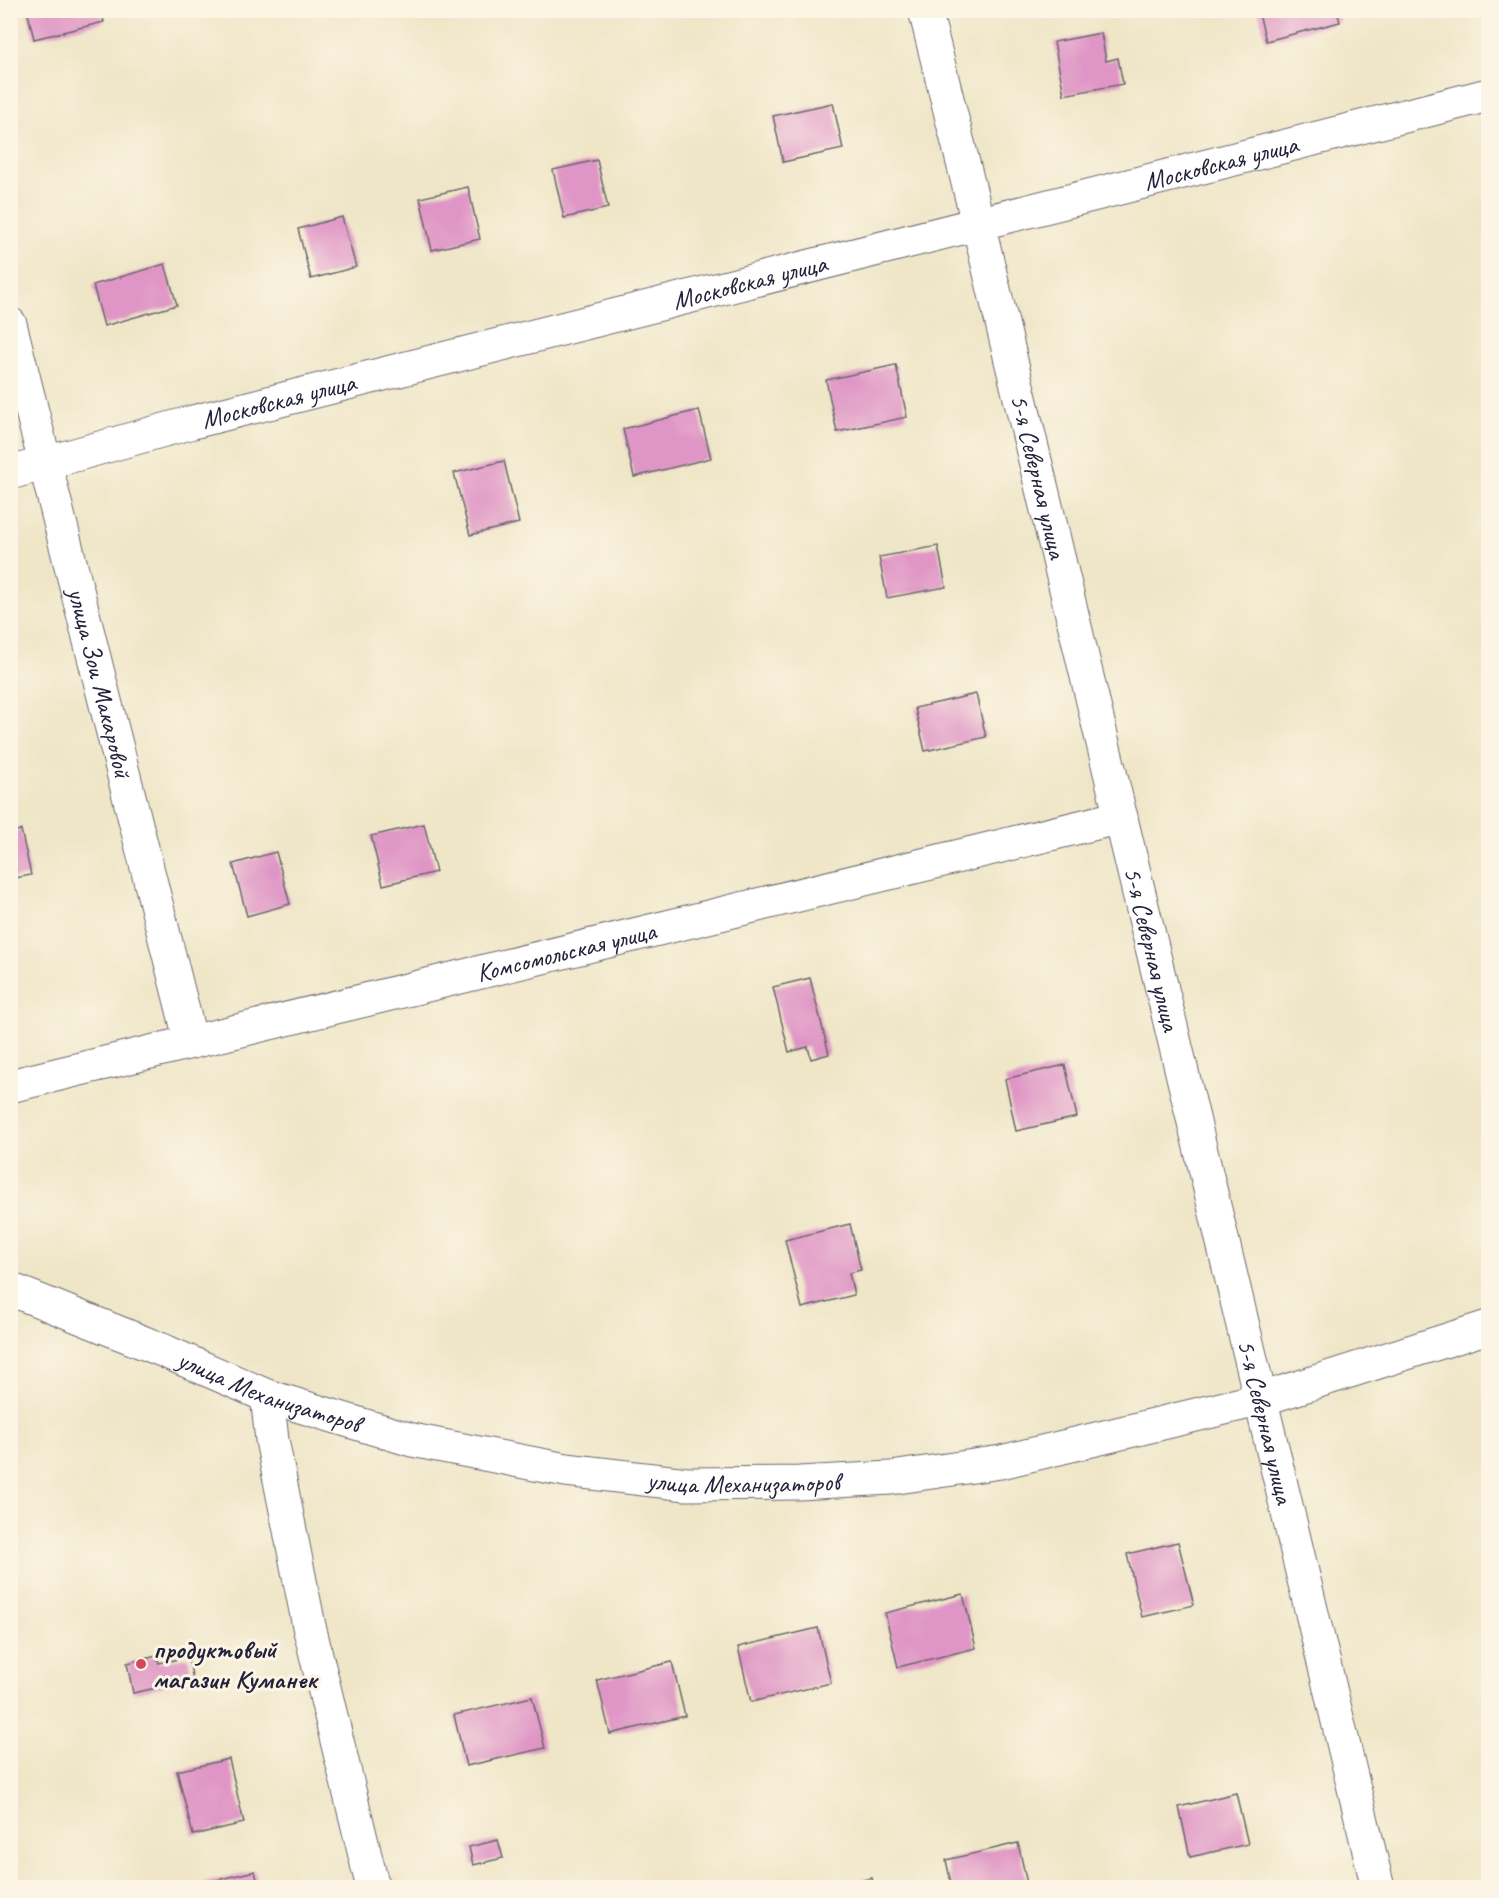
<svg xmlns="http://www.w3.org/2000/svg" width="1499" height="1898" viewBox="0 0 1499 1898" font-family="Caveat,sans-serif">
	<rect width="100%" height="100%" fill="#fcf5e5"/>
	<filter id="ink" filterUnits="userSpaceOnUse"><feTurbulence type="fractalNoise" baseFrequency=".0167" numOctaves="2"/><feDisplacementMap in="SourceGraphic" scale="12" xChannelSelector="R" yChannelSelector="G"/><feConvolveMatrix kernelMatrix="1 2 1 2 8 2 1 2 1" color-interpolation-filters="sRGB"/></filter>
	<filter id="wash" filterUnits="userSpaceOnUse"><feTurbulence type="fractalNoise" baseFrequency=".008" numOctaves="4" result="noise"/><feDisplacementMap in="SourceGraphic" scale="24" xChannelSelector="R" yChannelSelector="G"/><feGaussianBlur stdDeviation="1.35" result="paint"/><feColorMatrix in="noise" values="0 0 0 0 0 0 0 0 0 0 0 0 0 0 0 0 0 1.4 0 .05"/><feComposite in="paint" operator="in"/></filter>
	<g filter="url(#wash)">
		<rect width="100%" height="100%" fill="#efe6c8"/>
		<g id="blocks">
			<g fill="#df95c5">
				<polygon points="27,10 101,10 104,22 34,39"/>
				<polygon points="1258,10 1337,10 1340,22 1266,41"/>
				<polygon points="1101,33 1106,61 1118,58 1123,84 1064,95 1054,42"/>
				<polygon points="833,103 843,149 783,162 773,116"/>
				<polygon points="597,160 608,208 564,218 553,170"/>
				<polygon points="468,187 480,239 432,250 420,198"/>
				<polygon points="342,217 356,267 311,279 298,229"/>
				<polygon points="165,264 177,305 104,326 93,285"/>
				<polygon points="896,365 907,417 837,432 826,380"/>
				<polygon points="699,410 711,458 634,477 623,429"/>
				<polygon points="504,461 519,523 470,535 454,473"/>
				<polygon points="938,546 946,587 887,598 879,557"/>
				<polygon points="976,694 986,737 925,751 915,708"/>
				<polygon points="424,824 436,872 383,885 371,836"/>
				<polygon points="21,830 31,875 10,879 10,832"/>
				<polygon points="276,852 290,904 247,916 233,864"/>
				<polygon points="810,978 829,1054 811,1059 808,1047 789,1052 773,987"/>
				<polygon points="1065,1065 1077,1117 1016,1131 1005,1079"/>
				<polygon points="850,1224 861,1270 849,1273 854,1295 802,1308 785,1240"/>
				<polygon points="1178,1542 1194,1605 1142,1617 1127,1554"/>
				<polygon points="963,1594 976,1648 898,1667 885,1613"/>
				<polygon points="818,1628 831,1683 751,1702 738,1647"/>
				<polygon points="157,1656 159,1663 188,1657 193,1680 133,1693 127,1663"/>
				<polygon points="672,1662 685,1716 610,1734 597,1680"/>
				<polygon points="532,1697 545,1748 466,1766 454,1715"/>
				<polygon points="229,1759 244,1823 193,1835 177,1771"/>
				<polygon points="1236,1793 1248,1844 1190,1857 1179,1807"/>
				<polygon points="498,1840 503,1858 473,1865 469,1847"/>
				<polygon points="1018,1843 1028,1888 952,1888 946,1860"/>
				<polygon points="255,1871 259,1888 205,1888 204,1883"/>
				<polygon points="872,1878 874,1888 837,1888 837,1887"/>
			</g>
		</g>
	</g>
	<g filter="url(#ink)">
		<use href="#blocks" fill-opacity="0" stroke="#6a676c" stroke-width="1.5"/>
		<g fill="none" stroke-linecap="round" stroke-linejoin="round">
			<g stroke="#6a676c" stroke-width="35">
				<g id="minor">
					<path id="s1" d="M925,10l53,213 400,1665"/>
					<path id="s2" d="M10,324l181,718"/>
					<path id="s3" d="M10,473l183,-51 1295,-327"/>
					<path id="s4" d="M10,1086l1111,-269"/>
					<path id="s5" d="M10,1289l152,61 105,46 145,44 154,30 121,14 112,-1 92,-5 110,-16 261,-63 226,-72"/>
					<polyline points="267,1396 272,1440 309,1626 373,1888"/>
				</g>
			</g>
			<use href="#minor" stroke="#fff" stroke-width="33"/>
		</g>
	</g>
	<circle fill="#d1495b" stroke="#fcf5e5" stroke-width="2" cx="141" cy="1664" r="6"/>
	<g text-anchor="middle" stroke-width="6" stroke-linejoin="round" paint-order="stroke">
		<g font-size="26" fill="#22223b" stroke="#fcf5e5">
			<text dy="9" stroke="none"><textPath href="#s3" startOffset="1250">Московская улица</textPath></text>
			<text dy="9" stroke="none"><textPath href="#s3" startOffset="764">Московская улица</textPath></text>
			<text dy="9" stroke="none"><textPath href="#s3" startOffset="278">Московская улица</textPath></text>
			<text dy="9" stroke="none"><textPath href="#s1" startOffset="480">5-я Северная улица</textPath></text>
			<text dy="9" stroke="none"><textPath href="#s2" startOffset="370">улица Зои Макаровой</textPath></text>
			<text dy="9" stroke="none"><textPath href="#s1" startOffset="966">5-я Северная улица</textPath></text>
			<text dy="9" stroke="none"><textPath href="#s4" startOffset="572">Комсомольская улица</textPath></text>
			<text dy="9" stroke="none"><textPath href="#s5" startOffset="279">улица Механизаторов</textPath></text>
			<text dy="9" stroke="none"><textPath href="#s1" startOffset="1452">5-я Северная улица</textPath></text>
			<text dy="9" stroke="none"><textPath href="#s5" startOffset="765">улица Механизаторов</textPath></text>
		</g>
		<g font-size="26" font-weight="bold" fill="#22223b" stroke="#fcf5e5" text-anchor="start">
			<text x="153" y="1658">продуктовый<tspan x="153" dy="30">магазин Куманек</tspan></text>
		</g>
	</g>
	<rect width="1499" height="1898" fill="none" stroke="#fcf5e5" stroke-width="36"/>
</svg>
